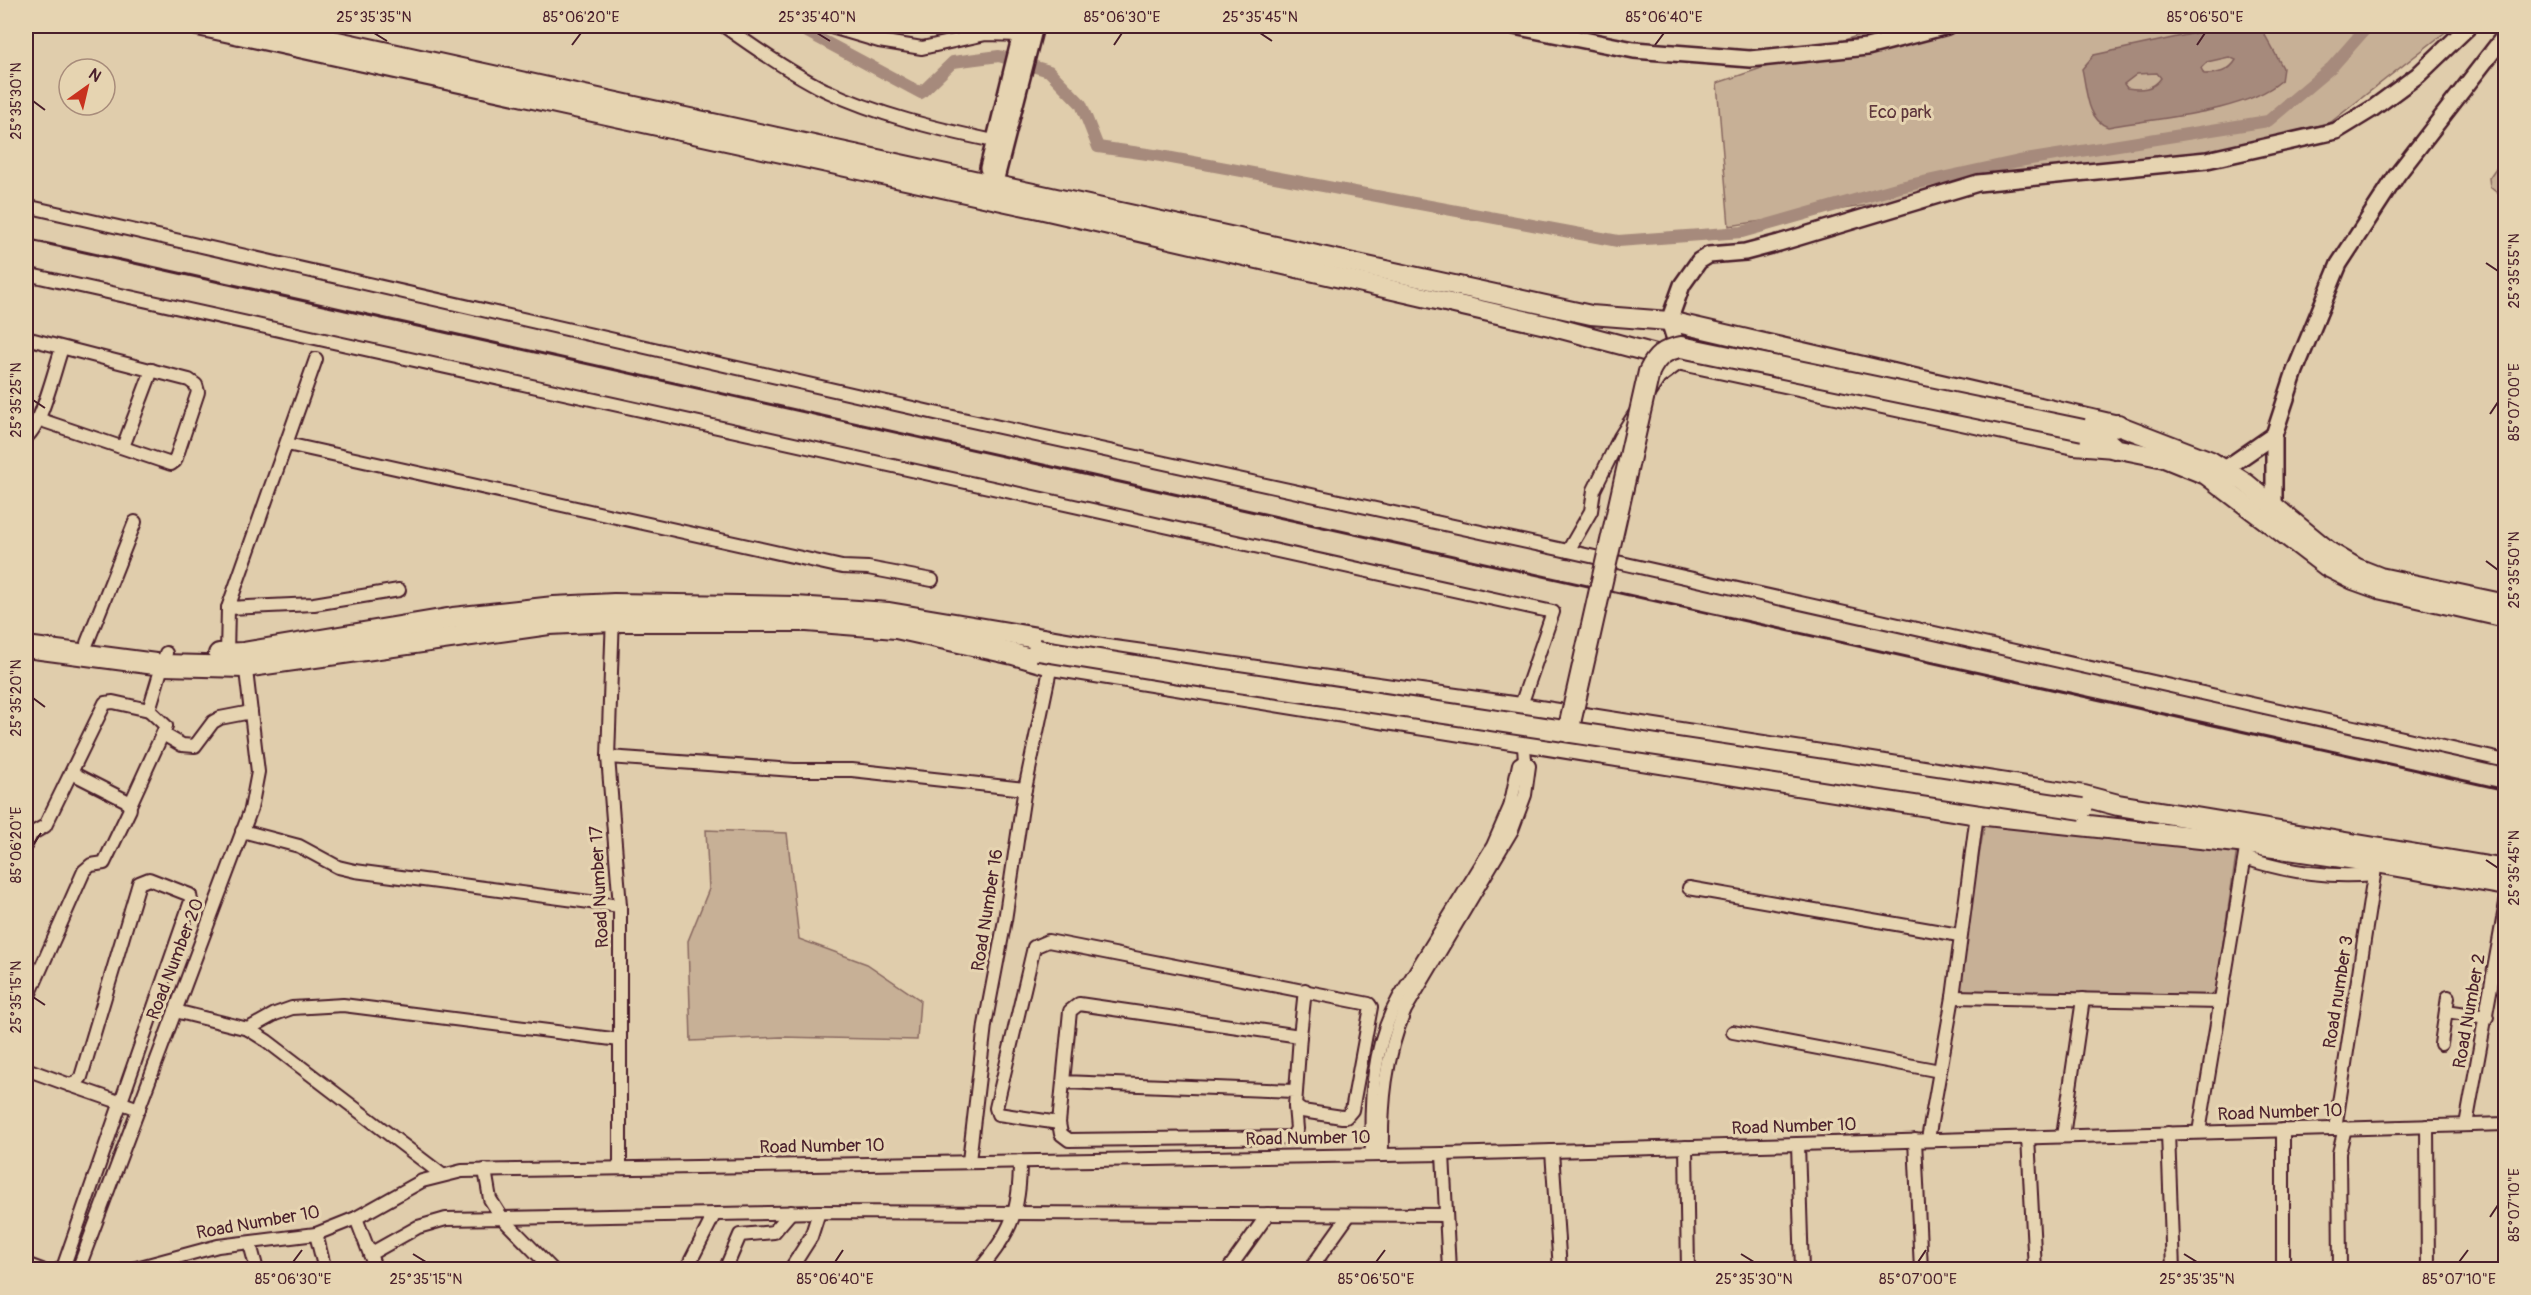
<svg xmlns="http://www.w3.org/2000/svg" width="2531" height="1295" viewBox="0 0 2531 1295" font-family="Pangolin,sans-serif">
	<rect width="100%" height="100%" fill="#e0cdac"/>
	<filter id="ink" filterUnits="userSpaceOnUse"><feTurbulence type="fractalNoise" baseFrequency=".0167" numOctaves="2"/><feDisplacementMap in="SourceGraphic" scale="12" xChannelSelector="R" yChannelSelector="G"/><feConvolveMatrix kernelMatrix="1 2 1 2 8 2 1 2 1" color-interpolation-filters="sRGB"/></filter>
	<g filter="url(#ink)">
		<g fill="#c7b096" stroke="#886860" stroke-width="1.5">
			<polygon points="1886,26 2453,26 2331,122 2203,155 1729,226 1717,83"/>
			<polygon points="2505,155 2505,199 2490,187 2489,178"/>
			<polygon points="1985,821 2237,849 2216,990 2211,995 1961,993 1957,985"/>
			<polygon points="706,830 787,833 799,939 867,964 920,1000 917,1040 781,1037 691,1041 688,941 709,889"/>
		</g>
		<path fill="#a68a7b" stroke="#815f5b" stroke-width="1.5" fill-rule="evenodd" d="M2228,26h32l23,42 -2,13c-37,32 -125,37 -173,46 -22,-8 -21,-38 -26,-58l12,-14zM2229,57l7,3c-7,12 -19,14 -32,14l-3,-6 6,-6zM2157,73l4,5c-8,12 -21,12 -34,10l-3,-4 13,-10z"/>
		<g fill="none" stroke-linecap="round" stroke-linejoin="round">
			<polyline stroke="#a68a7b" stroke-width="12" points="796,26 921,93 953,62 999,56 1049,71 1081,104 1098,147 1161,156 1618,241 1742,232 1900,187 2019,161 2268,121 2332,67 2368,26"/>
			<g stroke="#4a1f2b" stroke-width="16">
				<g id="minor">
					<path d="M724,26c32,23 65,46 101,64 53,25 112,39 169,51"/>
					<polyline points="828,26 879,41 922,48 986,34 1020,35"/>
					<polyline points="26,206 935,413 1568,551 1591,511 1594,490 1620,437 1636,412"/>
					<polyline points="26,274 1553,612 1520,708 1521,715"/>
					<polyline points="26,338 189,380 196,385 198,392 175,461 171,464 38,419"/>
					<polyline points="1649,393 1659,378 1682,361"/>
					<path d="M26,437c15,-9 29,-70 36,-89"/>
					<polyline points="287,444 842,567 868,568 932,580"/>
					<polyline points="123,447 152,370"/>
					<polyline points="1568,551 2506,761"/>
					<polyline points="228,608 314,604 399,590"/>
					<polyline points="613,615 608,757 620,906 620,1168"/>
					<polyline points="87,643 135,522"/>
					<polyline points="227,654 228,608 316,359"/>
					<polyline points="163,734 182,745 195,746 213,722 220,718 251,712"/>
					<polyline points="608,757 794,770 852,770 1025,789"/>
					<polyline points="130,805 166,726 149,710"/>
					<polyline points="242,831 299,846 338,867 355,871 620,906"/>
					<polyline points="26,845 31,834 45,826 105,703 113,702 149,710 166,653"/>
					<path d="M2245,858c41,14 86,20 129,16"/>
					<polyline points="1689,888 1959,935"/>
					<polyline points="1953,997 2221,1002"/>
					<polyline points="26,1002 84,871 91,865 104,863 130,809 127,801 72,773"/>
					<polyline points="175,1011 248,1029 267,1041 441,1174"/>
					<polyline points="2446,1011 2487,1017"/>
					<polyline points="248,1029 275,1014 292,1008 343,1005 620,1040"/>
					<polyline points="1733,1032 1940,1071"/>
					<polyline points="1300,1036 1305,990"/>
					<polyline points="2441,1044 2448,997"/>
					<polyline points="26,1069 70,1085 77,1082 81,1077 139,883 149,879 190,895 191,901 64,1265 59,1270"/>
					<polyline points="1063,1082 1059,1123 998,1114 996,1108 1034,947 1048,941 1369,1004 1371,1007 1352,1110 1346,1117 1342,1117 1302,1111 1295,1106 1300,1036 1079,1004 1070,1011 1063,1082 1294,1091"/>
					<polyline points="70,1085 139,1109"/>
					<polyline points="1059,1123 1061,1134 1069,1140 1292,1137 1297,1129 1295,1106"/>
					<polyline points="2466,1125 2506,903"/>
					<polyline points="2427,1126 2428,1270"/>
					<polyline points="2335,1129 2376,862"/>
					<polyline points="2199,1132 2247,843"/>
					<polyline points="2168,1133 2173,1270"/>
					<polyline points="2063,1136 2083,999"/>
					<polyline points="2028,1137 2035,1270"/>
					<polyline points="1928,1139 1953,997 1977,814"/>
					<polyline points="1915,1140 1921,1270"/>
					<polyline points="1798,1144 1802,1270"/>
					<polyline points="1686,1147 1688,1270"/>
					<polyline points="1552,1151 1560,1270"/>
					<polyline points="1443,1154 1449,1270"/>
					<path d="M1372,1155c-2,-52 0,-110 27,-157l94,-152 17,-39 9,-43 6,-4"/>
					<path d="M1382,1155c-1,-50 3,-98 23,-145l107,-180 13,-35 4,-29 -4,-6 -2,-25"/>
					<polyline points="969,1161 985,1025 1005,920 1024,794 1051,665"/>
					<polyline points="485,1170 490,1199 502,1218 819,1212 1446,1215"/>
					<polyline points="356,1218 376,1270"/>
					<polyline points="316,1234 325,1270"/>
					<polyline points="250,1244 257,1270"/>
					<polyline points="370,1254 418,1227 446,1219 502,1218 553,1270"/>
					<polyline points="26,1264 42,1270"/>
					<polyline points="1314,1264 1349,1215"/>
					<polyline points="78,1270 251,809 258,772 245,662"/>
					<polyline points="129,1270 218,1246 316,1234 356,1218 422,1181 462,1171 1443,1154 2506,1124"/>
					<polyline points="686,1270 714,1215"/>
					<polyline points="725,1270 740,1235 774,1232 791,1212"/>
					<polyline points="790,1270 811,1237 819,1212"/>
					<path d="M979,1270c33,-38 41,-60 41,-109"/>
					<polyline points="1228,1270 1268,1214"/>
					<polyline points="2283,1270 2283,1130"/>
					<polyline points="2340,1270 2339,1153 2345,1128"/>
				</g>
			</g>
			<g stroke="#4a1f2b" stroke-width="20">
				<g id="tertiary">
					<polyline points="1514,26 1634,50 1750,59 1867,47 1947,26"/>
					<polyline points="988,168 1023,26"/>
					<polyline points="992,194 1035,26"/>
					<polyline points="1681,358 1669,321 1682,285 1699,261 1709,255 1745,252 1779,243 1978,183 2207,160 2336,131 2372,109 2418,75 2469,26"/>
					<polyline points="2225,469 2274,435"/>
					<polyline points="2274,506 2274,435 2295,371 2339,264 2397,175 2506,34"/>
				</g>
			</g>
			<g stroke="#4a1f2b" stroke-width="22">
				<g id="primary">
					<polyline points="198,26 1039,209 1550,326 1682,361 2074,445 2114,448 2164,458 2206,475 2327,567 2353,580 2378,589 2506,618"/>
					<polyline points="269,26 1591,315 1669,321 2118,425 2211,461 2246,483 2330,552 2357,568 2380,577 2506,604"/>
				</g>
			</g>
			<g stroke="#4a1f2b" stroke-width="24">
				<g id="trunk">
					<polyline points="2083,430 2094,431 2118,425"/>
					<polyline points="2094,431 2114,448"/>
					<polyline points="26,647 163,665 245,667 549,624 612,621 807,621 896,628 1013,654 1051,665 1977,814 2247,843 2376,862 2506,885"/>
					<polyline points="219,654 243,653 453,618 554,607 614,604 795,607 889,613 1114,651 1520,708 2084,796 2118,805 2506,870"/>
				</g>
			</g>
			<use href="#minor" stroke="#e6d4b1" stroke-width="12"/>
			<use href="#tertiary" stroke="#e6d4b1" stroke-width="15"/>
			<use href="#primary" stroke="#e6d4b1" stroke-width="18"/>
			<use href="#trunk" stroke="#e6d4b1" stroke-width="20"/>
			<polyline stroke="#4a1f2b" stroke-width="3" points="26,239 2506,790"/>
			<g stroke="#4a1f2b" stroke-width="24" stroke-linecap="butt">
				<g id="trunk-bridge">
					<polyline points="1038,650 1185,674 2082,809"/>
					<path d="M1568,732l81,-360c7,-15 15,-22 32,-25l402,83"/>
				</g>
			</g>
			<use href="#trunk-bridge" stroke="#e6d4b1" stroke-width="20"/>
		</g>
	</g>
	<path fill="none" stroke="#4a1f2b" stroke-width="2" d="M374,33l13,8M817,33l13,8M1260,33l12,8M572,45l9,-12M1114,45l8,-12M1655,45l9,-12M2197,45l8,-12M33,101l12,9M2486,263l12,8M33,400l12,8M2490,414l8,-12M2486,561l12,9M33,698l12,9M33,845l8,-12M2486,860l12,8M33,997l12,8M2490,1217l8,-12M413,1254l13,8M1741,1254l13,8M2184,1254l13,8M293,1262l9,-12M835,1262l8,-12M1376,1262l9,-12M1918,1262l8,-12M2459,1262l9,-12"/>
	<g text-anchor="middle" stroke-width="6" stroke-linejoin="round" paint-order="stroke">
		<g font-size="18" fill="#5d353b" stroke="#e6d4b1">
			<text x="1900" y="118">Eco park</text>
		</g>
		<g font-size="18" fill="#4a1f2b" stroke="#e6d4b1">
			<text transform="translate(599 887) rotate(-93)" y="6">Road Number 17</text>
			<text transform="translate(987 910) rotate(-81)" y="6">Road Number 16</text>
			<text transform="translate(175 959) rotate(-69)" y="6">Road Number 20</text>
			<text transform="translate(2338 992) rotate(-81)" y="6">Road number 3</text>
			<text transform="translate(2469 1011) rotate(-80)" y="6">Road Number 2</text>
			<text transform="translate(2280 1112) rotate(-2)" y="6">Road Number 10</text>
			<text transform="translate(1794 1126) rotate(-2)" y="6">Road Number 10</text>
			<text transform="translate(1308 1138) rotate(-1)" y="6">Road Number 10</text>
			<text transform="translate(822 1146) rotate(-1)" y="6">Road Number 10</text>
			<text transform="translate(258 1222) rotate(-10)" y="6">Road Number 10</text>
		</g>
	</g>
	<rect width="2531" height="1295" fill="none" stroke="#e6d4b1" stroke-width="66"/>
	<g transform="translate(87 87) rotate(34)"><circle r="28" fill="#e6d4b1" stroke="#a88c7b" stroke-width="1.5"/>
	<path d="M0-4.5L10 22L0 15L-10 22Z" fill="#c8321e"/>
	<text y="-9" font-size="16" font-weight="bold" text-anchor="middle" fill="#4a1f2b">N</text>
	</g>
	<rect x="33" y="33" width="2465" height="1229" fill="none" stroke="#4a1f2b" stroke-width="2"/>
	<g font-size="15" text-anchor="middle" fill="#4a1f2b">
		<text x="374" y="22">25°35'35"N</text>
		<text x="581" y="22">85°06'20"E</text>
		<text x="817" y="22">25°35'40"N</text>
		<text x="1122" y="22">85°06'30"E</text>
		<text x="1260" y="22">25°35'45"N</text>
		<text x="1664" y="22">85°06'40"E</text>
		<text x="2205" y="22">85°06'50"E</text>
		<text transform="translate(16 101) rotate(-90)" y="5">25°35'30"N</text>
		<text transform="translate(2514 271) rotate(-90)" y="5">25°35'55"N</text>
		<text transform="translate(16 400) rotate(-90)" y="5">25°35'25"N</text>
		<text transform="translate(2514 402) rotate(-90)" y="5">85°07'00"E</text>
		<text transform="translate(2514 570) rotate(-90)" y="5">25°35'50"N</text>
		<text transform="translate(16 698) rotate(-90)" y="5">25°35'20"N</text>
		<text transform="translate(16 845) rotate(-90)" y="5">85°06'20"E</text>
		<text transform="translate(2514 868) rotate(-90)" y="5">25°35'45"N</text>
		<text transform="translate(16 997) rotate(-90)" y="5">25°35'15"N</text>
		<text transform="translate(2514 1205) rotate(-90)" y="5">85°07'10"E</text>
		<text x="293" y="1284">85°06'30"E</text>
		<text x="426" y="1284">25°35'15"N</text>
		<text x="835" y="1284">85°06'40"E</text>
		<text x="1376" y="1284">85°06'50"E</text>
		<text x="1754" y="1284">25°35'30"N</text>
		<text x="1918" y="1284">85°07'00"E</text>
		<text x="2197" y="1284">25°35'35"N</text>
		<text x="2459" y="1284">85°07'10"E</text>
	</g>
</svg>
